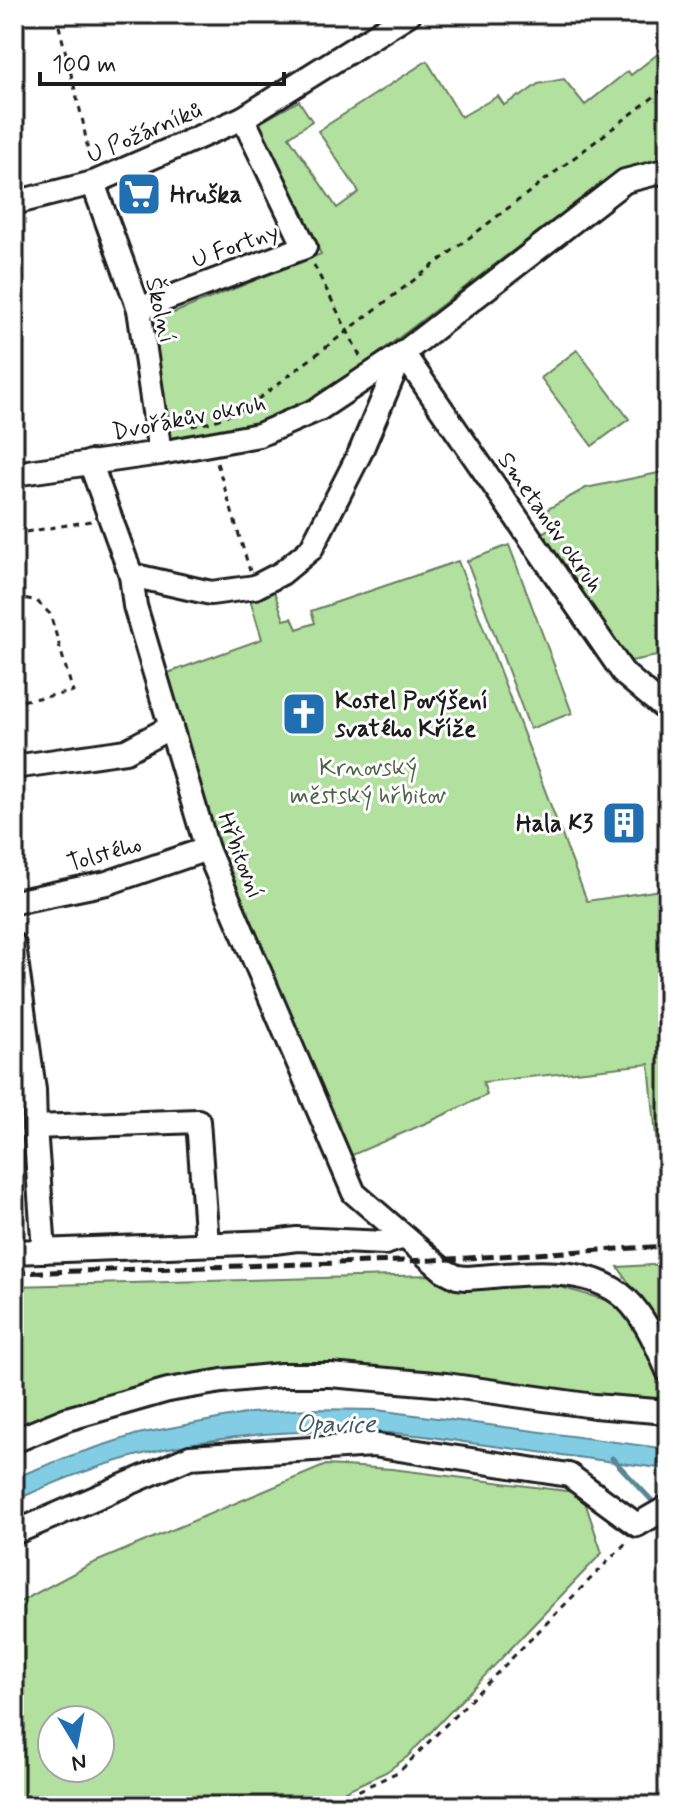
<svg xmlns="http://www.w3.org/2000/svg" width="682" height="1820" viewBox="0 0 682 1820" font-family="Mynerve,sans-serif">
	<rect width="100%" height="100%" fill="#fff"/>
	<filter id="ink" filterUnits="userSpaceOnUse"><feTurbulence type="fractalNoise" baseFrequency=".0125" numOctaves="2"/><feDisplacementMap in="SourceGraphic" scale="16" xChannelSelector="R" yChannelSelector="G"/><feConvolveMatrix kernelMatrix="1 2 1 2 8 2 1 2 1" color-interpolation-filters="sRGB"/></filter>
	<g filter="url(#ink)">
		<g fill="#b2e09f" stroke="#677e5e" stroke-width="2" fill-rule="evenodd">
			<path d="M668,40v118l-46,13 -48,33 -233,178c-19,13 -39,25 -60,35 -36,16 -78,20 -116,27l-19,-120 175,-70 -63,-130 41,-23 13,20 -23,16 48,71 22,-16 -41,-61 109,-70 34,56 37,-21 6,9 15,-9 1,1 18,-13 26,-5 21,26 43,-34 3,4 33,-26 -2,-4z"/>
			<polygon points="577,350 629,419 592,446 541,378"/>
			<polygon points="668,471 668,654 631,661 627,664 538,535 549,529 546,510 586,488"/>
			<polygon points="509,545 572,713 530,729 467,561"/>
			<polygon points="458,561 587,901 668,889 668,1187 661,1188 649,1064 483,1082 487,1095 433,1120 350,1156 209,821 168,673 262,639 250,599 274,591 284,620 292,618 297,629 315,623 311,611"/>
			<polygon points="668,1264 668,1340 618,1267"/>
			<polygon points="432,1275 466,1284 539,1281 624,1305 668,1391 668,1403 383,1370 304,1368 182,1375 44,1414 14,1429 14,1286"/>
			<path d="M326,1465l66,4 190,24 20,60 -195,204 -21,15 -73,34h-299v-201l77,-41zM52,1720h48v48h-48z"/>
		</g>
		<path fill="#83cde4" stroke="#5a8694" stroke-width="2" d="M309,1409l68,1 291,39v20c-66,-8 -132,-18 -198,-26 -26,-4 -52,-9 -79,-10 -131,-8 -258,10 -377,68v-23l56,-22 68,-22 112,-21z"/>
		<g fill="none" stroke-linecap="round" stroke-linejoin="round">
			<polyline stroke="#5a8694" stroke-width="5" points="612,1458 657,1506"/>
			<g stroke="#1c1c1c" stroke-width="28">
				<g id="minor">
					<polyline points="93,183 139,309 160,453"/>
					<polyline points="14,203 93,183 243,118 409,14"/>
					<polyline points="139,309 305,247 243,118"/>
					<polyline points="403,353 624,674 668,711"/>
					<path d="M90,462l41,113 4,31 72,243 147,344 89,77 14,7 9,1c54,-3 127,-18 166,27 16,19 26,43 36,66"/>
					<polyline points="14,474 160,453 259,435 319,409 403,353 625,181 668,170"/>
					<polyline points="131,575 211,593 255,587 282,573 311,549 360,453 402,354"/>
					<polyline points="14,767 126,751 171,727"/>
					<polyline points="14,902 107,883 207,849"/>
					<polyline points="14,945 34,1090 35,1127 44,1251"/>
					<polyline points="35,1127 198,1121 207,1244"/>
					<polyline points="14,1252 274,1242 297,1239 385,1243 404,1237"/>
					<polyline points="14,1441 67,1419 168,1390 222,1381 281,1375 330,1375 446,1385 594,1406 668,1412"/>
					<polyline points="14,1533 190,1457 373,1445 569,1475 637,1525 668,1507"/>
				</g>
			</g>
			<g stroke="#1c1c1c" stroke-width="3" stroke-dasharray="6 6" stroke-linecap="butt">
				<polyline points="56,14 83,122 90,164"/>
				<polyline points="314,265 361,358"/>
				<polyline points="192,426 212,422 249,406 668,86"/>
				<polyline points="217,463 250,571"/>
				<polyline points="14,534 91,521"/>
				<polyline points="14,596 37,601 50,614 73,692 14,702"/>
				<polyline points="326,1806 400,1771 627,1542"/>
			</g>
			<use href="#minor" stroke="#fff" stroke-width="22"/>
			<polyline stroke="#1c1c1c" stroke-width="5" stroke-dasharray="12 6" stroke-linecap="butt" points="14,1273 433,1260 668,1246"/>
		</g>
	</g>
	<defs>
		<g id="supermarket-square" transform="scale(2.3)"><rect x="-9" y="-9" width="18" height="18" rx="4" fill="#1f6fb2" stroke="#fff"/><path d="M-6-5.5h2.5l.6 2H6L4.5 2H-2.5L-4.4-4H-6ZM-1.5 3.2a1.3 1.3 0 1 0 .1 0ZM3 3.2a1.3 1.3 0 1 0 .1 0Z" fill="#fff"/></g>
		<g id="church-square" transform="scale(2.3)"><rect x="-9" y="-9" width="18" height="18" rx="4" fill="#1f6fb2" stroke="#fff"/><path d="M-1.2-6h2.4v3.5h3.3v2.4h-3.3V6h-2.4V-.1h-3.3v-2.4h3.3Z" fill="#fff"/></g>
		<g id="building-square" transform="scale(2.3)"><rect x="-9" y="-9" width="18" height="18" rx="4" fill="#1f6fb2" stroke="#fff"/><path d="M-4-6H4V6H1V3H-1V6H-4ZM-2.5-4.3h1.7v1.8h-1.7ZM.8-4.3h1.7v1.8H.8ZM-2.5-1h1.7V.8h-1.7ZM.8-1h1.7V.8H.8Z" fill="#fff"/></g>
	</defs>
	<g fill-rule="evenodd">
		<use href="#supermarket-square" x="139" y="194"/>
		<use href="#church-square" x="304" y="714"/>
		<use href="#building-square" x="624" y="823"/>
	</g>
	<g text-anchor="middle" stroke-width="6" stroke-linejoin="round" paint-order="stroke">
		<g font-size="24" fill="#1c1c1c" stroke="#fff">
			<text transform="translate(144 132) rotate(-23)" y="8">U Požárníků</text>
			<text transform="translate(235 245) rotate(-20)" y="8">U Fortny</text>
			<text transform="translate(161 310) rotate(77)" y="8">Školní</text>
			<text transform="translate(189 417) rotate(-11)" y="8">Dvořákův okruh</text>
			<text transform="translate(551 522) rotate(55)" y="8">Smetanův okruh</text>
			<text transform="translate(104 853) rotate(-16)" y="8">Tolstého</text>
			<text transform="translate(241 855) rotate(69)" y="8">Hřbitovní</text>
		</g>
		<g font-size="24" font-weight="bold" fill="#1c1c1c" stroke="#fff" text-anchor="start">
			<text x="170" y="202">Hruška</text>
			<text x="335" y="708">Kostel Povýšení<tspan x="335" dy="28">svatého Kříže</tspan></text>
			<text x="593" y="831" text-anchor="end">Hala K3</text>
		</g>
		<g font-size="24" fill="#50614a" stroke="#fff">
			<text x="368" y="775">Krnovský<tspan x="368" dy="28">městský hřbitov</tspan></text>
		</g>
		<g font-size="26" font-style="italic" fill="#405a62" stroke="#fff">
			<text x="336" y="1432">Opavice</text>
		</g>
	</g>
	<rect width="682" height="1820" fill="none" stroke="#fff" stroke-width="48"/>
	<rect x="24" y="24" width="634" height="1772" fill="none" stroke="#1c1c1c" stroke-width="3" filter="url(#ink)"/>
	<g transform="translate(76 1744) rotate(170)"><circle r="38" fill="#ffffff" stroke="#a4a4a4" stroke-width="2"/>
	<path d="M0-6L14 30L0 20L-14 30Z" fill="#1f6fb2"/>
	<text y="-12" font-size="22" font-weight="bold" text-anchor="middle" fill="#1c1c1c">N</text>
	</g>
	<path d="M40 72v12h244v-12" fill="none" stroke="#1c1c1c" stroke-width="4"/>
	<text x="52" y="72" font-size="24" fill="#1c1c1c" stroke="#ffffff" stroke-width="6" paint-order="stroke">100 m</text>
</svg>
